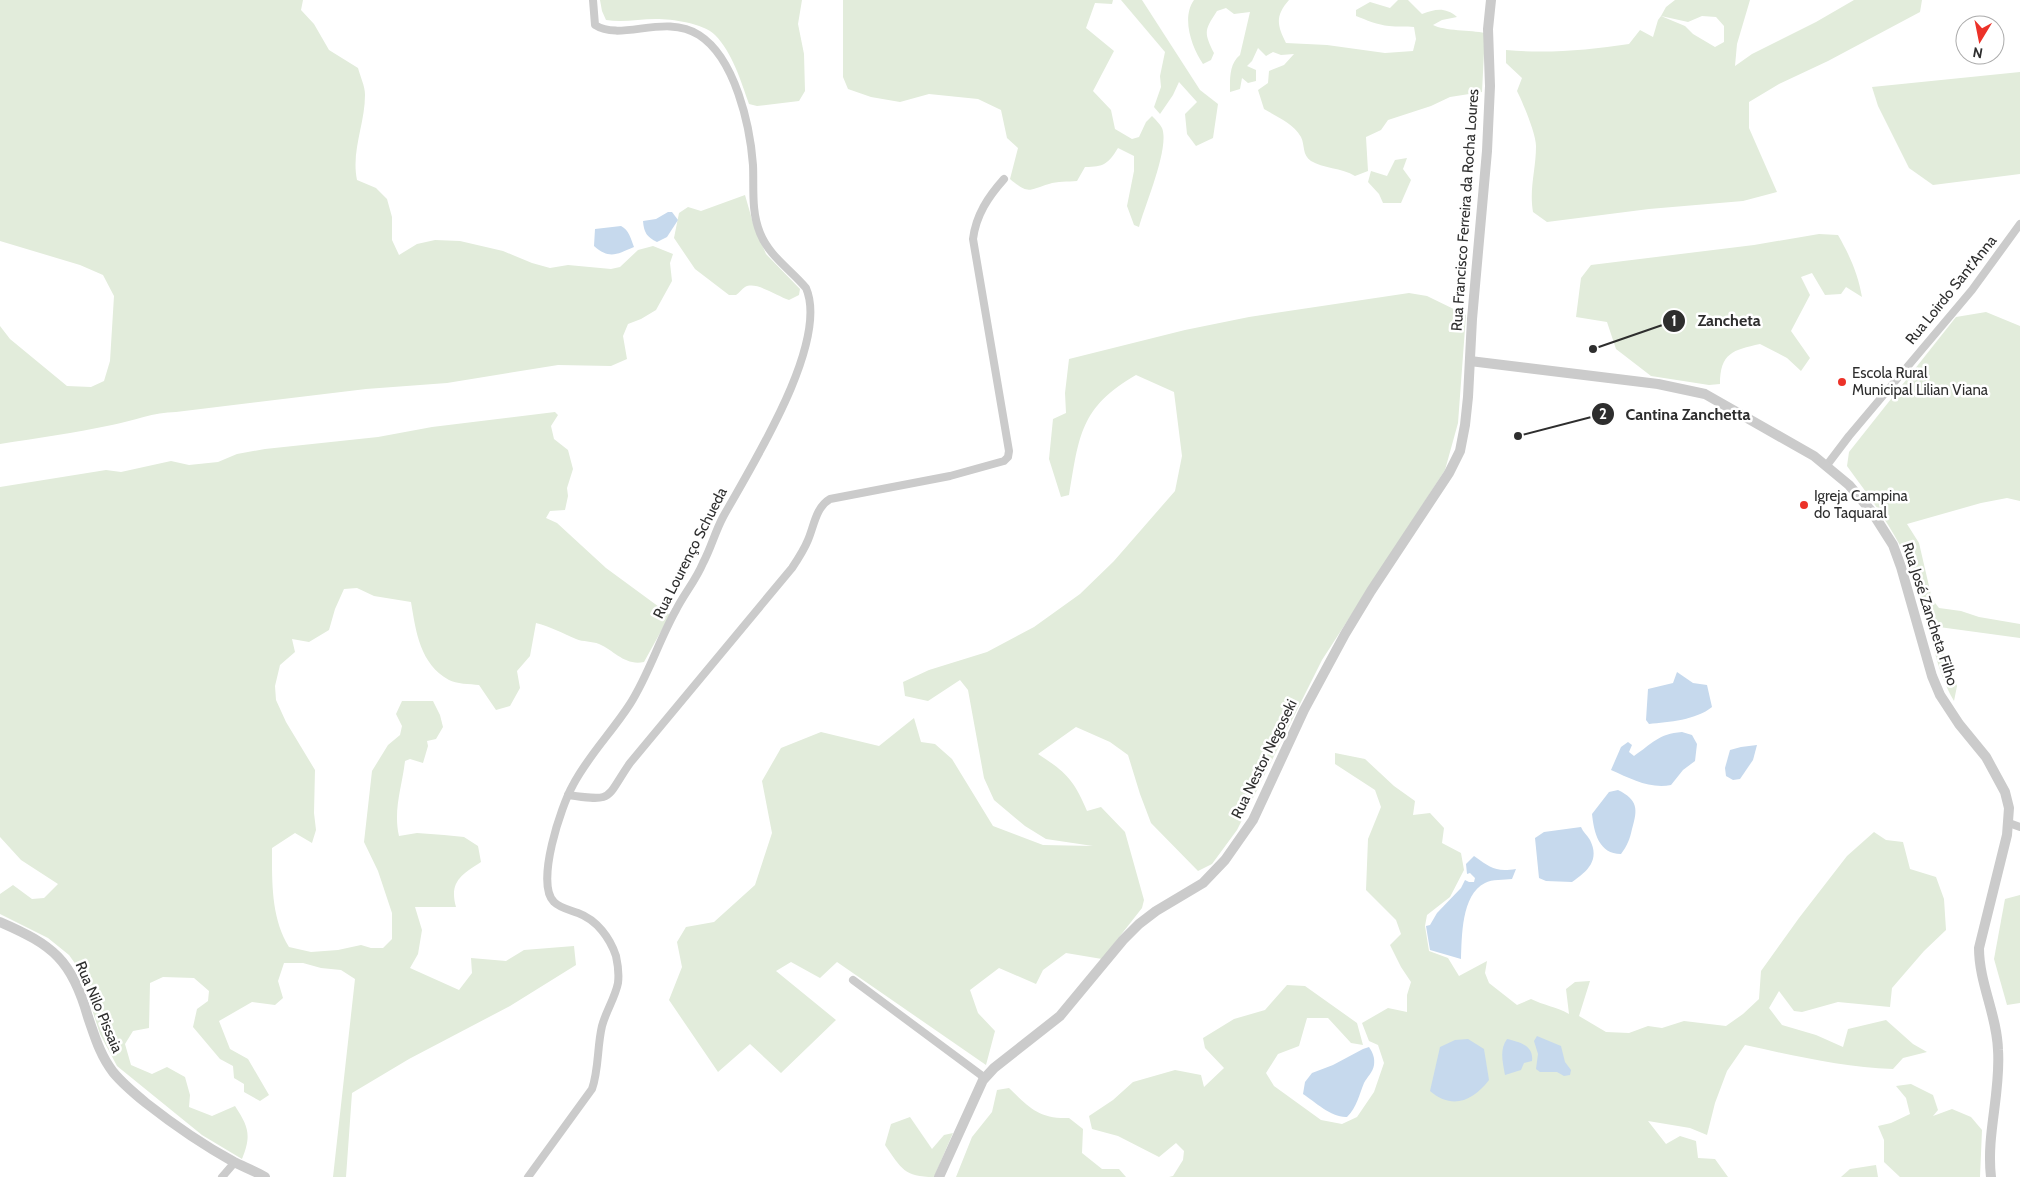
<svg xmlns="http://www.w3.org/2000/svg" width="2020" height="1177" viewBox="0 0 2020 1177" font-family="Cabin,sans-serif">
	<rect width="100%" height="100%" fill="#fff"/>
	<g fill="#e2ecdb">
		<path d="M0,0h303l-2,10 13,14 15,26 29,18c2,8 7,18 7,27 0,29 -14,56 -8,85l19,8 11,11 5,18v23l7,15 18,-11 18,-4 25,1 43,10 29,12 18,5 18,-3 43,4 9,-2 18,-17 15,-4 20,8 -3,9 2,18 -16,29 -15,9 -13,5 -5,12 4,23 -16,7 -53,-1 -111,18 -81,6 -190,23c-22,0 -43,9 -64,13 -37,8 -75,13 -112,19v-118l10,13 57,47 24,1 13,-6 6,-20 4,-65 -11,-21 -23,-10 -80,-24z"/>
		<path d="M600,0h202l-4,24 6,30 1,37 -6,10 -42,5 -8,-2c-8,-23 -17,-52 -34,-69 -12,-12 -43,-16 -59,-16 -17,0 -33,4 -50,1l-4,-9z"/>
		<path d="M843,0h270l-1,4 -17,-1 -9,25 28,23 -21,40 18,19 4,19 17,10 7,-2 7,-15 6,-6c3,3 8,8 10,12 8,19 -17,77 -23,99l-5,-2 -7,-19 7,-35v-15l-16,-8c-10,16 -14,19 -33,19l-8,14c-9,1 -20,0 -28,3 -21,6 -20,11 -39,-5l8,-31 -11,-10 -6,-28 -23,-11 -49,-5 -29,8 -29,-5 -23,-8 -5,-12z"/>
		<polygon points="1121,0 1142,0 1200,90 1218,104 1213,138 1196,146 1187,134 1185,114 1197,102 1179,82 1173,95 1160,114 1154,107 1161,87 1160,76 1165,52"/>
		<path d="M1194,0h95c-14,16 -12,25 -3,43l41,2 58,8 28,-2 3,-12 -2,-12c-8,-1 -17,0 -25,-1 -11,-1 -23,-6 -33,-10v-6l14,-8 20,6 8,-8h10l14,14c14,-5 23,-7 35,3l-15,3 -9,5c11,6 38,5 52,8l-3,59 -32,5 -19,9 -43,14 -7,10 -15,7 2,34 -13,5c-13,-8 -33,-8 -44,-15 -9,-6 -6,-16 -10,-24 -8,-14 -24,-20 -37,-28l-6,-19 10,-7 1,-12 15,-6 10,-11 -13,1 -8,-3 -7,4 -8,-8 -6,13 -5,5 9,4v11l-8,2 -6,-5 -2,11 -10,3c0,-13 -1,-28 10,-37l10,-43 -16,2 -8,-6 -9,3c-12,19 -14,20 -3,42l-3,7 -8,4c-11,-16 -22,-46 -9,-64z"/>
		<path d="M1675,0h75l-13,44 -2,22 17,-12 64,-32 38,-22h68l-2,12 -92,49 -49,23 -30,18v26l28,64 -34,9 -94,8 -102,13 -14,-10c-4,-24 3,-42 3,-66 0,-12 -13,-43 -19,-55l5,-13 -16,-15v-13c41,4 83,0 123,-6l11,-14 13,7 5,-17 3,-4 24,10 8,8 22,13 9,-5v-16l-8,-9 -14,-1 -14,6 -27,-6 5,-9z"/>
		<polygon points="2020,72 2020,174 1933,185 1909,168 1878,106 1872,87"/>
		<polygon points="1407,158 1403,169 1411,180 1401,203 1383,203 1379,194 1368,182 1371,171 1387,176 1395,160"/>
		<path d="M745,195l8,28 13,31 34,35 -1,6 -10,5c-12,-4 -33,-19 -44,-13 -3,2 -6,6 -9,8h-7l-34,-26 -21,-31 5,-25 9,-6 13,4z"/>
		<path d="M1819,234l19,1c12,21 20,39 24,62l-16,-10 -5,7 -16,1 -13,-22 -11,4 9,18 -19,36 19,27 -9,13 -14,-13 -27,-14c-27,6 -40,9 -40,40l-11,1 -58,-9 -35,-27 -9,-27 -31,-5 5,-39 10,-13 163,-20z"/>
		<path d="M1409,293l18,3 39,19 -8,108 -13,47 -123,190 -85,170 -25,34 -14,7 -47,-48 -11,-29 -12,-39 -18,-13 -34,-15 -38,27c28,18 36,26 49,57l14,-4 24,25 19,68 -2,8 -40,51 -36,-6 -23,17 -7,14 -37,-16 -29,22 8,23 17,18 -9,34 -149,-103 -17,16 -29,-16 -15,9 60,49 -55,53 -31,-29 -32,28 -49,-72 13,-33 -5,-25 9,-15 28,-5 41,-37 17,-52 -10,-52 19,-33 40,-16 58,14 35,-28 7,24 14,2 17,15 41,67 50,19 50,1 -47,-7 -21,-13 -31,-26 -10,-22 -16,-88 -8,-10 -32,21 -23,-5 -2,-14 26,-12 58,-18 47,-25 46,-33 34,-33 61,-70 7,-35 -8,-64 -38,-17c-56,32 -57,61 -67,120l-8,2 -12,-38 4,-40 13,-6 -1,-20 4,-34 116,-29 64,-13z"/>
		<path d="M1986,312l34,14v175l-13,-3 -26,5 -74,21 12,19 13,56 7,9 22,3 18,6 41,7v14l-81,-11v13l18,46 -3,15c-21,-36 -24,-78 -37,-117 -15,-44 -43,-81 -70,-118l2,-14 107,-135z"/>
		<path d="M555,412l3,3 -7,11 3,13 14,11 5,19 -6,19 1,8 -3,14 -15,1 -4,7 11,5 49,45 64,47 -26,47c-19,4 -29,-11 -45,-18 -7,-3 -16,-2 -23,-5 -14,-6 -25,-12 -40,-16l-6,33 -13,15 3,17 -10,18 -14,4 -17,-25c-9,-1 -23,-1 -30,-5 -29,-16 -33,-48 -38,-78l-37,-6 -17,-8 -13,1 -9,20 -6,21 -20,12 -17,-3 3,13 -15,13 -5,21 1,14 10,22 29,48 -1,43 2,17 -4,13 -17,-10 -23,15c0,34 -1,70 17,99l22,5 27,-2 23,-5 10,3h12l9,-9v-26l-14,-42 -14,-29 8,-71 16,-26 12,-10 2,-9 -6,-12 6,-13h31l7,14 3,12 -7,12 -9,2 1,5 -5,17 -13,-4 -5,2c-3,26 -12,49 -6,75l18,-3 27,2 20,2 14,9 3,16c-20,13 -32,20 -25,45h-41l7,23 -4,24 -8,14 49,22 13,-17 -1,-15 35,3 18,-11 50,-4 2,19 -66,41 -101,53 -57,34 -6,84h-13l22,-198 -14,-9 -20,-2 -18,-5h-19l-6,18 5,17 -8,7 -23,-3 -33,19 11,28 18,10 21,36 -9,6 -16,-9v-8l-10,-6 -1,-12 -13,-7 -27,-32 4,-18 11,-8 1,-10 -15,-13 -31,-1 -13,6 -1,45 -16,3 -8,13 6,21 21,9 15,-7 18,10 5,18 -1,12 23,9 23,-10c13,20 17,29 7,53l-40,-24 -85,-69 -17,-32 -21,-65 -10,-14 -21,-17 -48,-24v-20l13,-9 19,14 12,-1 14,-14 -37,-24 -21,-23v-350l106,-17 15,2 50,-11 18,4 29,-3 19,-8 28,-5 113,-12 54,-10z"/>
		<path d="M1335,753l30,6 29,27 21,15 -2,14 17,-2 14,15 -2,15 19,10 3,17 -14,27 -23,18 -2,11 4,25 19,7 11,18 28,-15 -2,12 4,10 28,22 14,-6c12,6 26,8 38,15l-3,-25 9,-7 15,-1 -11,35 27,16 23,1 19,-7 14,2 22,-7 42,5 17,-12 16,-15 2,-28 38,-53 48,-62 27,-24 12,8 17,2 7,27 26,8 8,22 2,31 -22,21 -32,37 -2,19 -52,-5 -36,10 -8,-1 -15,-20 -10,17 13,17 34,10 27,12 5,-18 38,-9 27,24 14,8 -24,6 -10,11c-50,-2 -98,-13 -148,-24l-18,26 -12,32 -8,32 -17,-7 -42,-7 18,23 14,-8 16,5 2,17 17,1 13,18h-559l4,-1 10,-16 1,-9 -8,-8 -17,14 -41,-21 -26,-7 -3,-13 24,-16 20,-18 42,-12 26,5 3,12 20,-19 -19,-20 -2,-10 31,-19 31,-9 22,-25 18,1 52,37 6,22 -12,-2 -23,-25h-21l-8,28 -21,8 -12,19 8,13 47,34 21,4 15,-7 17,-25 10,-29 -6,-18 -9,-4 -7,-18 26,-15 19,4v-17l4,-13 -10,-15 -11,-22 11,-11 -5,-14 -30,-30 2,-51 13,-32 -6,-17 -40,-26z"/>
		<polygon points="2020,895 2020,1003 2007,1005 1994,959 2005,899"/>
		<polygon points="1911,1084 1933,1095 1938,1110 1933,1116 1952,1109 1971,1117 1982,1130 1980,1177 1900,1177 1884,1162 1884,1140 1878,1126 1891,1123 1910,1114 1906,1098 1896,1086"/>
		<path d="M1009,1088c20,19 29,31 60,30l14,11 -1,24 20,16h17l7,8h-170l16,-40 20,-25 5,-22z"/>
		<path d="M910,1117l22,32 12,-14 9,-2 -19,44c-30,0 -33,-9 -49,-32l6,-21z"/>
		<polygon points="1876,1165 1878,1177 1841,1177 1850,1169"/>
	</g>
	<g fill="#c6d9ed">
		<path d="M668,212h4l6,8 -11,17 -10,5c-10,-5 -13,-9 -14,-21l13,-2z"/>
		<path d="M621,226c8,4 10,13 13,21 -17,7 -24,13 -40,-1l1,-17z"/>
		<path d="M1677,672l16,11 14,2 5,22c-16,13 -43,15 -63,17l-3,-4 2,-31 25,-6z"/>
		<path d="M1682,732l10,3 5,9 -2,17 -12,9 -12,15c-21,4 -40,-6 -60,-15l10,-23 7,-5 4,3 -3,7 5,4c19,-13 24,-22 48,-24z"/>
		<polygon points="1757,745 1753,760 1740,779 1733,780 1726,776 1725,768 1730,750 1741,747"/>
		<path d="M1618,790c20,10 20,19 14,39 -2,10 -5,17 -11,25 -22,0 -27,-21 -29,-40l17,-22z"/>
		<path d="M1581,827c2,5 6,8 9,13 10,20 -2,31 -18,42l-26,-1 -7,-3 -4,-40 9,-6z"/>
		<path d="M1474,856c17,12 21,16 42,13l-4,10c-8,1 -20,0 -27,4 -24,12 -23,54 -24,76l-31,-9 -4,-24 4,-1 7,-12 24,-25 4,-8 4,2h5l1,-4 -5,-5 -3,1 -1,-10z"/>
		<polygon points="1537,1036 1561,1046 1565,1062 1571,1070 1570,1075 1564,1076 1557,1072 1540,1072 1536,1069 1538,1054 1534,1041"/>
		<path d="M1468,1039l16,10 5,31c-16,21 -37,30 -59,11l10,-44 15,-7z"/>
		<path d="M1507,1039c12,3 27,6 25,22l-8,2 -3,7 -16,5c-2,-12 -6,-25 2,-36z"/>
		<path d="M1369,1047c4,6 6,11 5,18 -1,7 -7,12 -10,18 -5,12 -7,24 -17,34 -15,1 -32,-15 -44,-23l2,-12 7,-9 21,-8 30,-16z"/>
	</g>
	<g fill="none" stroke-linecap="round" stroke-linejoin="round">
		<g stroke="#cbcbcb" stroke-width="8">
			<polyline points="1827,465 1849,436 1972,290 2020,224"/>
			<path d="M568,795c47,7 37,4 62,-32l162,-195c6,-9 12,-18 16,-28 6,-14 8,-33 22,-41l120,-23 54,-15 4,-4 1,-6 -36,-212c3,-24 15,-42 31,-60"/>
			<polyline points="2009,823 2020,827"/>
			<polyline points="853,980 985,1078"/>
			<polyline points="222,1177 235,1162"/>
			<path d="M528,1177l64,-88c7,-20 5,-42 10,-63 4,-15 13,-28 16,-43 1,-8 0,-18 -2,-27 -6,-18 -19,-36 -38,-43 -8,-3 -18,-5 -24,-11 -19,-18 7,-96 19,-117 15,-29 39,-53 57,-81 19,-30 29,-64 46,-94 8,-16 20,-30 27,-47 8,-15 12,-31 20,-46 27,-49 107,-174 83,-229 -15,-18 -37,-32 -46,-55 -9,-22 -6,-45 -7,-68 -3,-40 -18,-107 -54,-130 -34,-22 -78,7 -104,-10l-2,-25"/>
		</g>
		<g stroke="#cbcbcb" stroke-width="10">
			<path d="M1470,361l188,23 47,10 109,62 35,29 23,27 21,33 8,22 31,109 8,19 19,29 27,33 19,35 4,16 -2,27 -28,113c0,35 18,67 19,102 3,43 -12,84 -7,127"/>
			<path d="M0,922c53,23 72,38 88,95 7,20 12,38 25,55 9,11 22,22 33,31 28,22 57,42 88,59 10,5 21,9 31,15"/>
			<polyline points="939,1177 983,1080 994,1068 1060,1016 1123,940 1139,924 1156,911 1203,883 1225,860 1253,820 1304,710 1345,634 1371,591 1449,473 1460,451 1465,425 1468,397 1472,319 1487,151 1490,86 1488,29 1491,0"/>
		</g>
	</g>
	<g fill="#ec3229" stroke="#fff" stroke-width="2">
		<circle cx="1842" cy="382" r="5"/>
		<circle cx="1804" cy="505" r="5"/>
	</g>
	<g text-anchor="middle" stroke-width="5" stroke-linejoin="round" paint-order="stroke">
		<g font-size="15" fill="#2e2e2e" stroke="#fff">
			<text transform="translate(1465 210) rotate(-86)" y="5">Rua Francisco Ferreira da Rocha Loures</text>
			<text transform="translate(1951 290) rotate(-51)" y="5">Rua Loirdo Sant'Anna</text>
			<text transform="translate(690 553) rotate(-63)" y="5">Rua Lourenço Schueda</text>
			<text transform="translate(1930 614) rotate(72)" y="5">Rua José Zancheta Filho</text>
			<text transform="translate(1264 759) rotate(-64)" y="5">Rua Nestor Negoseki</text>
			<text transform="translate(99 1007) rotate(67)" y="5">Rua Nilo Pissaia</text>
		</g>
		<g font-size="15" fill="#2e2e2e" stroke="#fff" text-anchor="start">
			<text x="1852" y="378">Escola Rural<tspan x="1852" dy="17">Municipal Lilian Viana</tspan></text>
			<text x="1814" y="501">Igreja Campina<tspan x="1814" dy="17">do Taquaral</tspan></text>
		</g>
	</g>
	<path fill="none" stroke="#2e2e2e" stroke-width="2" d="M1593 349L1674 321M1518 436L1603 414"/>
	<g fill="#2e2e2e" stroke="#fff" stroke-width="2">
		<circle cx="1593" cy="349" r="5"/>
		<circle cx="1518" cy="436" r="5"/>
		<circle cx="1674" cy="321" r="12"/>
		<circle cx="1603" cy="414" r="12"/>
	</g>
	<g font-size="15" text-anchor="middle" font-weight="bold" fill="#fff">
		<text x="1674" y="326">1</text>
		<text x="1603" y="419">2</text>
	</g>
	<g font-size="16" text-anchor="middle" font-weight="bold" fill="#2e2e2e" stroke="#fff" stroke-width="5" stroke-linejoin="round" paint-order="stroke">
		<text x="1729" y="326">Zancheta</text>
		<text x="1688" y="420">Cantina Zanchetta</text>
	</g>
	<g transform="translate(1980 40) rotate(190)"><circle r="24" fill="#ffffff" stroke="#ababab"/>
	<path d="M0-4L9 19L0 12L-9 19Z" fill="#ec3229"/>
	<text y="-8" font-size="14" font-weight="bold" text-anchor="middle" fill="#2e2e2e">N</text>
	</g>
</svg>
